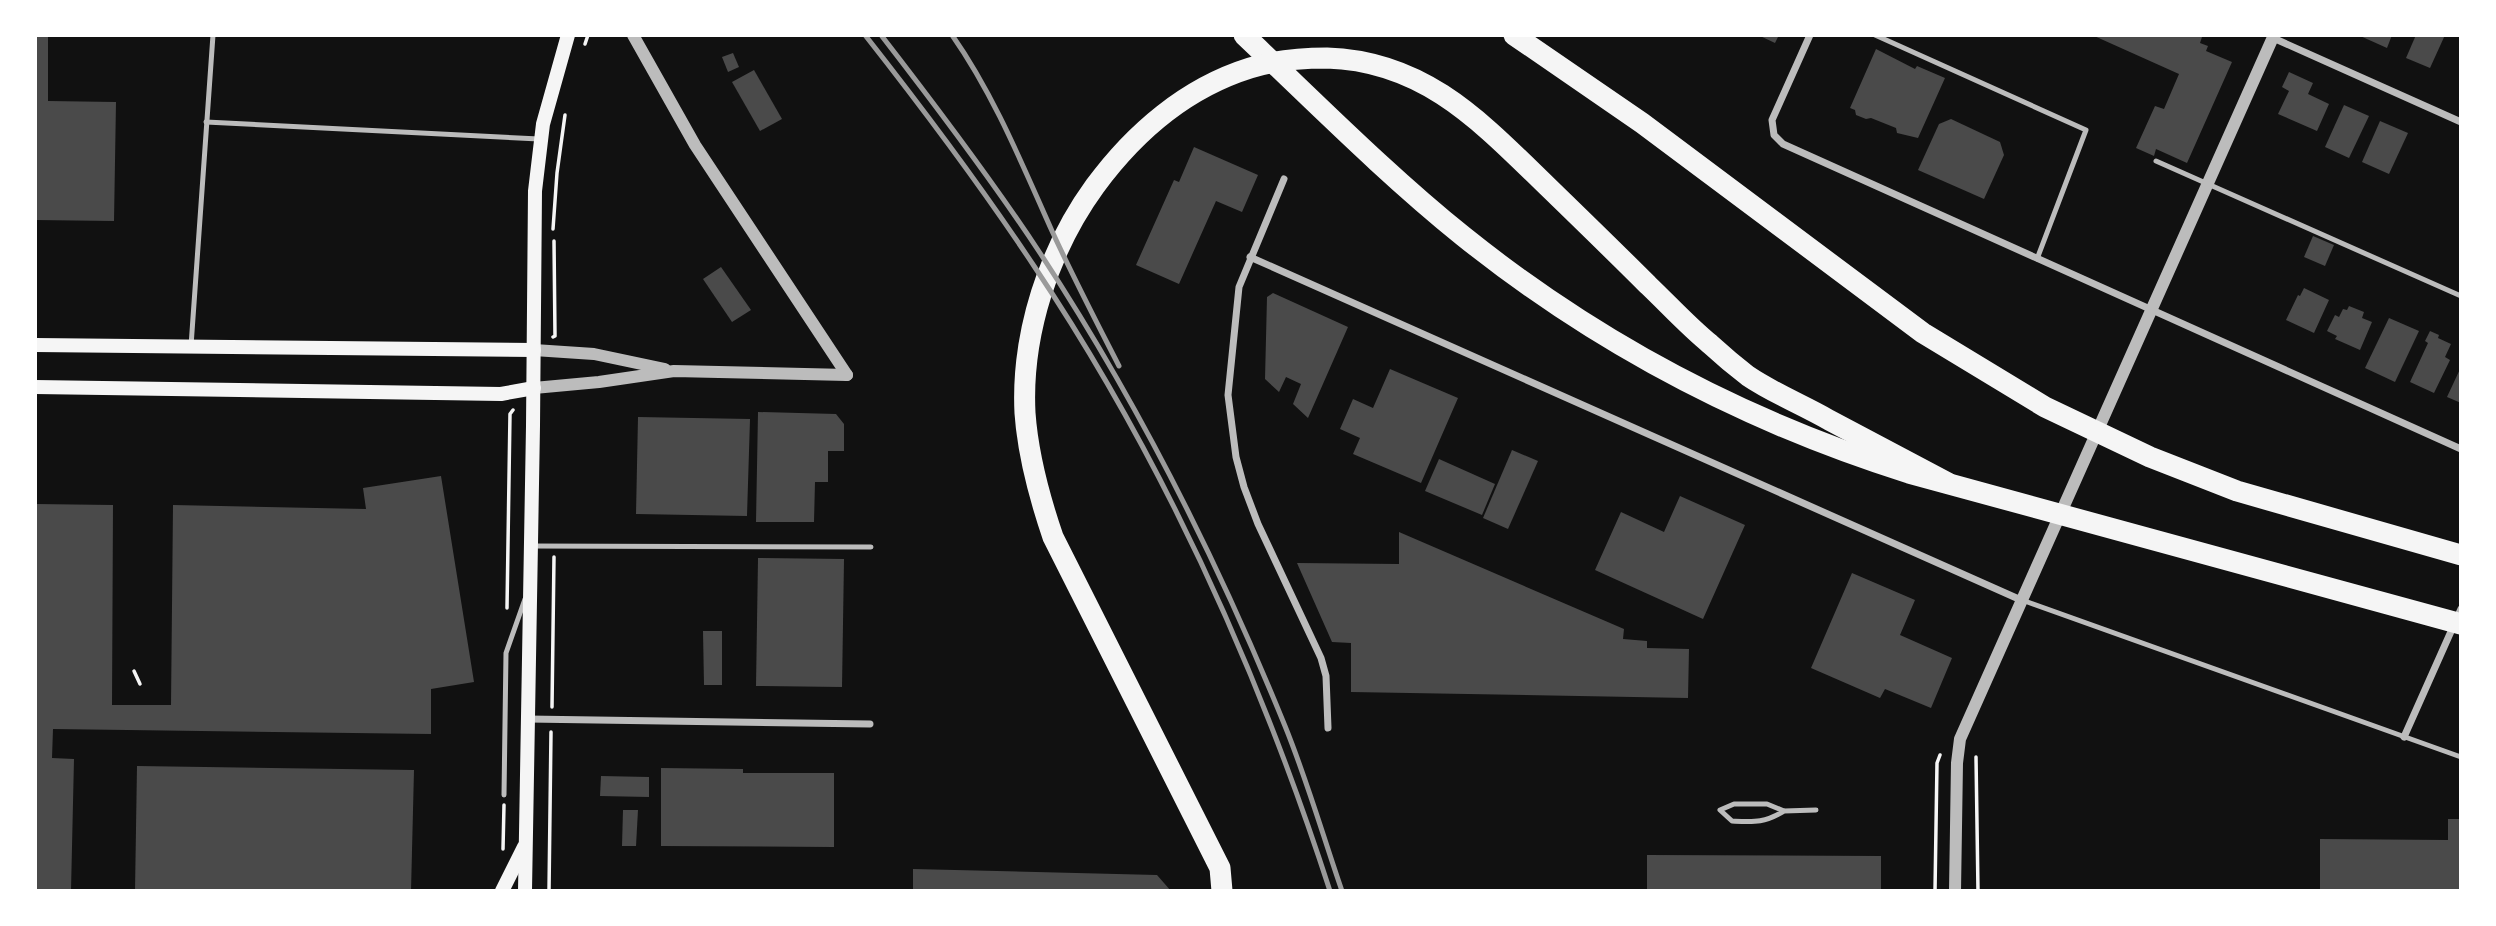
<svg xmlns="http://www.w3.org/2000/svg" width="2496" height="926" viewBox="0 0 2496 926" font-family="'Work Sans',sans-serif">
	<rect width="100%" height="100%" fill="#111"/>
	<g fill="#4a4a4a">
		<polygon points="35,35 48,35 48,101 116,102 114,221 35,220"/>
		<polygon points="1758,35 1779,35 1775,43"/>
		<polygon points="2092,35 2197,35 2202,37 2200,43 2208,46 2206,51 2232,62 2187,163 2156,149 2154,156 2136,148 2155,106 2164,109 2179,74"/>
		<polygon points="2358,35 2392,35 2387,48"/>
		<polygon points="2416,35 2445,35 2430,68 2406,58"/>
		<polygon points="1876,49 1915,69 1917,66 1945,78 1918,138 1897,133 1896,128 1871,118 1866,119 1856,115 1855,110 1850,108"/>
		<polygon points="733,53 739,67 728,72 722,57"/>
		<polygon points="754,70 782,119 760,131 732,82"/>
		<polygon points="2289,72 2313,83 2308,94 2329,104 2317,131 2278,114 2289,91 2282,87"/>
		<polygon points="2344,105 2369,116 2349,158 2325,147"/>
		<polygon points="1951,119 2000,142 2004,155 1984,199 1918,170 1939,124"/>
		<polygon points="2380,121 2408,133 2389,174 2362,162"/>
		<polygon points="1194,147 1258,175 1242,212 1216,201 1179,284 1136,265 1174,180 1179,182"/>
		<polygon points="2313,236 2334,245 2325,266 2304,257"/>
		<polygon points="721,267 751,310 732,322 703,279"/>
		<polygon points="2304,288 2329,300 2314,333 2286,320 2298,295 2300,296"/>
		<polygon points="1273,293 1348,327 1308,418 1293,404 1301,384 1286,377 1279,392 1265,379 1267,297"/>
		<polygon points="2349,306 2364,312 2362,318 2372,322 2360,350 2335,339 2337,336 2327,331 2335,315 2339,317 2343,309 2347,310"/>
		<polygon points="2389,318 2419,331 2395,382 2365,368"/>
		<polygon points="2430,331 2439,335 2438,338 2451,344 2445,357 2450,360 2434,393 2410,382 2428,343 2425,341"/>
		<polygon points="2461,367 2461,403 2447,397"/>
		<polygon points="1390,369 1458,398 1421,483 1353,454 1360,438 1340,429 1353,399 1373,408"/>
		<polygon points="758,412 836,414 844,424 844,451 828,451 828,482 815,482 814,522 756,522"/>
		<polygon points="638,417 750,419 747,516 636,514"/>
		<polygon points="1512,450 1538,461 1508,529 1483,518"/>
		<polygon points="1439,459 1495,484 1482,515 1425,491"/>
		<polygon points="441,476 474,682 431,689 431,734 53,729 52,758 74,759 71,891 35,891 35,504 113,505 112,705 171,705 173,505 366,509 363,488"/>
		<polygon points="1680,496 1745,525 1703,619 1595,570 1621,512 1664,532"/>
		<polygon points="1399,532 1624,629 1623,639 1647,641 1647,648 1689,649 1688,698 1351,692 1351,643 1332,642 1297,563 1399,564"/>
		<polygon points="758,558 844,559 842,687 756,686"/>
		<polygon points="1852,573 1915,600 1900,635 1952,658 1931,708 1885,689 1880,698 1811,668"/>
		<polygon points="703,631 722,631 722,685 704,685"/>
		<polygon points="137,766 414,770 411,891 135,891"/>
		<polygon points="661,768 743,769 743,773 834,773 834,847 661,846"/>
		<polygon points="601,776 649,777 649,797 600,796"/>
		<polygon points="623,810 638,810 636,846 622,846"/>
		<polygon points="2448,819 2461,819 2461,891 2320,891 2320,839 2448,840"/>
		<polygon points="1647,855 1881,856 1881,891 1647,891"/>
		<polygon points="913,869 1157,875 1171,891 913,891"/>
	</g>
	<g fill="none" stroke-linecap="round" stroke-linejoin="round">
		<g stroke="#f5f5f5" stroke-width="3.5">
			<polyline points="585,44 588,35"/>
			<polyline points="553,229 557,173 565,115"/>
			<polyline points="553,337 555,336 554,241"/>
			<polyline points="507,608 510,414 513,410"/>
			<polyline points="134,671 140,684"/>
			<polyline points="552,707 554,557"/>
			<polyline points="1976,757 1978,891"/>
			<polyline points="503,849 504,805"/>
			<polyline points="549,891 551,732"/>
			<polyline points="1935,891 1937,763 1940,755"/>
		</g>
		<g stroke="#bcbcbc" stroke-width="5">
			<polyline points="1875,35 2086,130 2037,259"/>
			<polyline points="206,122 539,139"/>
			<polyline points="2156,161 2461,296"/>
			<polyline points="191,346 213,35"/>
			<polyline points="531,546 871,547"/>
			<polyline points="2022,600 2461,757"/>
			<polyline points="504,795 506,653 525,599"/>
			<path d="M1784,811c-20,12 -29,11 -52,10l-12,-11 14,-6h33l17,7 32,-1"/>
		</g>
		<g stroke="#bcbcbc" stroke-width="7">
			<polyline points="1810,35 1772,120 1774,135 1783,144 2461,449"/>
			<polyline points="2271,37 2461,122"/>
			<polyline points="1284,179 1239,287 1228,395 1236,457 1244,487 1258,524 1321,658 1326,676 1328,728"/>
			<polyline points="1250,257 2021,600"/>
			<polyline points="528,719 870,724"/>
			<polyline points="2404,737 2461,609"/>
		</g>
		<g stroke="#bcbcbc" stroke-width="12">
			<polyline points="633,35 695,145 847,375"/>
			<polyline points="534,350 594,354 665,369"/>
			<polyline points="534,388 599,382 674,371 847,375"/>
			<polyline points="1955,891 1957,763 1960,739 2274,35"/>
		</g>
		<g stroke="#f5f5f5" stroke-width="14">
			<polyline points="35,345 534,350"/>
			<polyline points="35,387 501,394 534,388"/>
			<polyline points="502,891 524,847"/>
			<polyline points="525,891 533,426 535,191 543,124 568,35"/>
		</g>
		<g stroke="#f5f5f5" stroke-width="21">
			<path d="M1244,35c72,68 142,139 219,201 132,106 284,186 446,237l552,151"/>
			<polyline points="1514,35 1642,123 1923,333 2045,407 2150,457 2237,491 2461,555"/>
			<path d="M1222,891l-2,-23 -167,-331c-14,-41 -25,-81 -28,-124 -4,-79 24,-164 70,-227 39,-53 91,-98 155,-118 26,-8 50,-10 77,-10 98,3 154,64 220,128 34,33 68,66 101,99 21,20 40,41 62,59 12,11 25,22 38,32 25,17 55,29 81,44 40,21 80,42 119,63"/>
		</g>
		<g stroke="#9a9a9a" stroke-width="5">
			<path d="M865,35c59,75 116,151 169,231 128,191 225,406 296,625"/>
			<path d="M881,35c55,71 109,142 159,218 97,148 178,308 245,473 22,54 38,110 57,165"/>
			<path d="M952,35c42,60 70,129 100,196 21,46 44,90 67,135"/>
		</g>
	</g>
	<rect width="2496" height="926" fill="none" stroke="#ffffff" stroke-width="74"/>
</svg>
